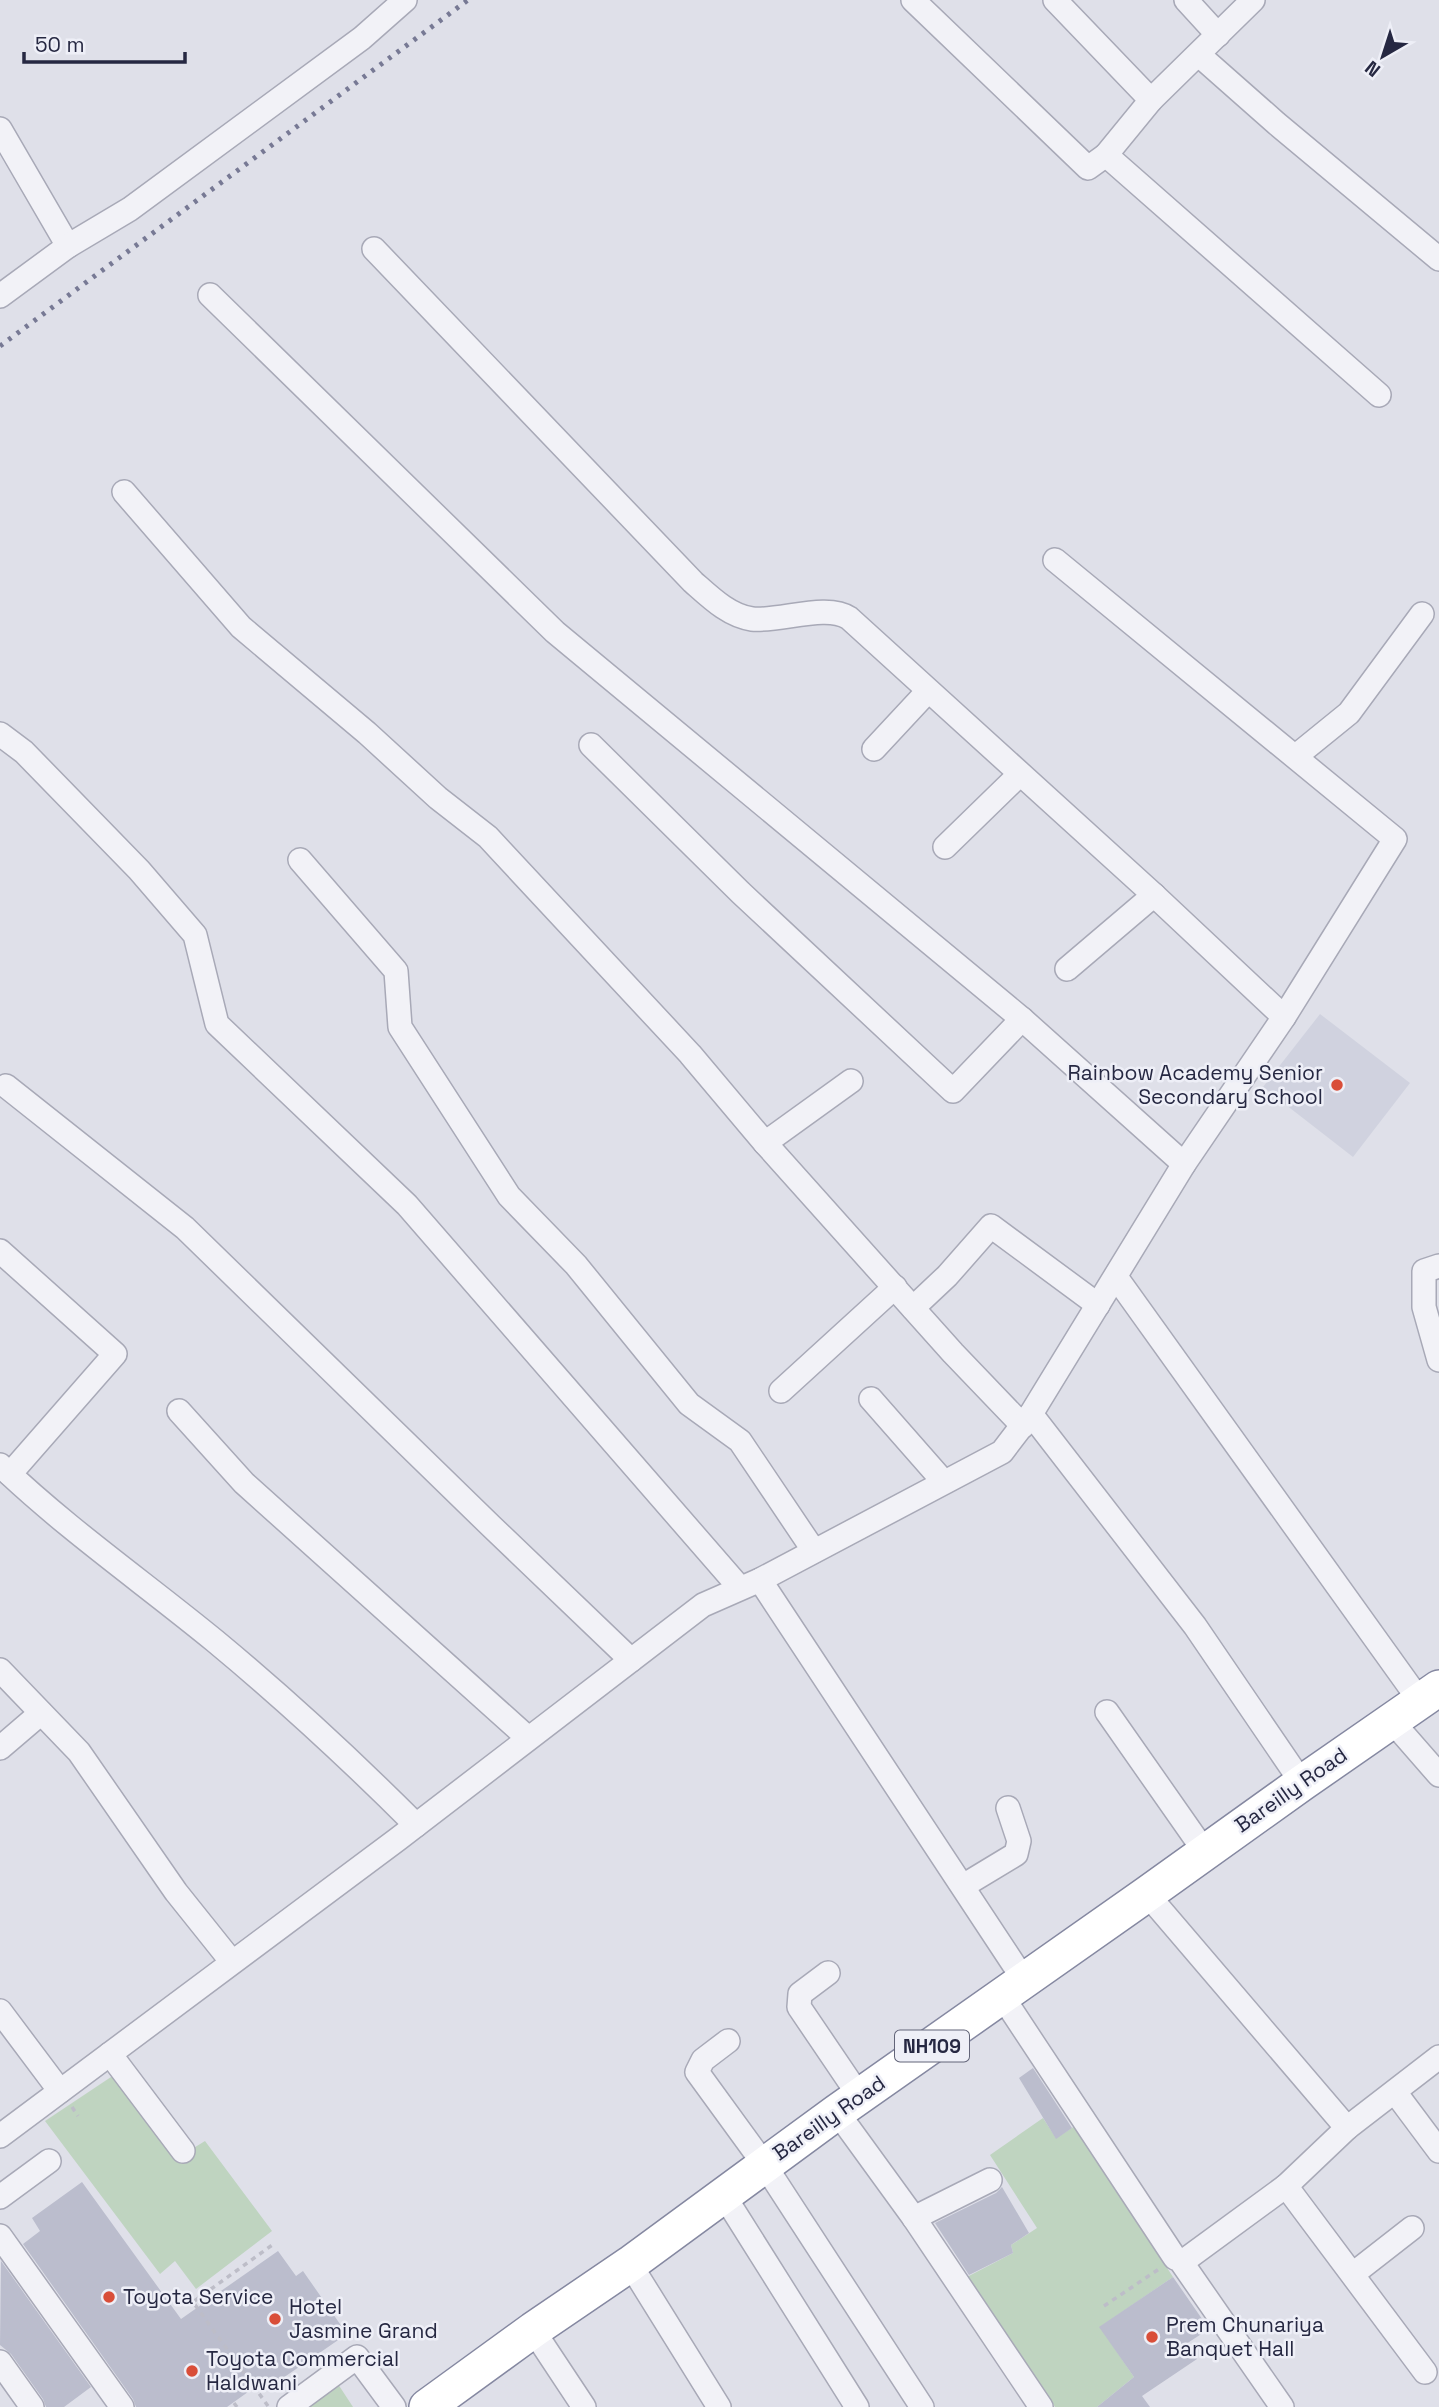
<svg xmlns="http://www.w3.org/2000/svg" width="1439" height="2407" viewBox="0 0 1439 2407" font-family="'Space Grotesk',sans-serif">
	<rect width="100%" height="100%" fill="#dfe0e9"/>
	<polygon fill="#d0d2df" points="1320,1014 1410,1083 1353,1157 1263,1087"/>
	<g fill="#bfd4c0">
		<polygon points="117,2073 179,2157 205,2141 272,2231 196,2289 175,2261 160,2274 45,2121"/>
		<polygon points="1043,2118 1056,2138 1075,2126 1173,2277 1100,2327 1134,2377 1097,2407 1055,2407 965,2278 1013,2253 1011,2245 1037,2228 990,2155"/>
		<polygon points="336,2381 353,2407 311,2407 307,2401"/>
	</g>
	<g fill="#bbbdcd">
		<polygon points="1033,2068 1072,2128 1056,2139 1019,2078"/>
		<polygon points="82,2182 181,2319 278,2251 296,2276 303,2271 347,2334 264,2391 259,2384 227,2407 136,2407 133,2399 23,2244 40,2231 32,2218"/>
		<polygon points="1002,2187 1029,2233 1011,2245 1013,2253 969,2275 935,2223 996,2193"/>
		<polygon points="1,2261 91,2387 64,2407 46,2407 43,2399 11,2354 0,2345"/>
		<polygon points="1173,2277 1209,2329 1186,2344 1197,2359 1142,2396 1150,2407 1097,2407 1134,2377 1099,2327"/>
	</g>
	<g fill="none" stroke-linecap="round" stroke-linejoin="round">
		<g stroke="#a8a9b7" stroke-width="26">
			<g id="minor">
				<polyline points="913,0 1088,168 1106,155"/>
				<polyline points="1055,0 1151,100"/>
				<polyline points="1186,0 1218,35"/>
				<polyline points="1253,0 1151,100 1106,155 1379,395"/>
				<polyline points="1199,55 1276,123 1439,259"/>
				<polyline points="0,129 68,246"/>
				<path d="M374,249l319,333c17,15 36,34 59,37 27,3 75,-16 97,-1l305,277 130,122"/>
				<polyline points="210,295 555,632 1022,1019 1184,1164"/>
				<polyline points="0,296 68,246 130,209 362,38 405,0"/>
				<polyline points="124,492 241,627 367,733 438,798 488,837 500,850 690,1054 765,1143 953,1353 1023,1426"/>
				<polyline points="0,734 24,752 139,870 195,935 217,1024 407,1205 740,1588"/>
				<polyline points="591,745 741,893 953,1091 1022,1019"/>
				<polyline points="874,749 928,691"/>
				<polyline points="1296,756 1349,713 1422,614"/>
				<polyline points="945,847 1020,774"/>
				<polyline points="300,860 396,971 400,1027 509,1196 576,1265 689,1404 740,1441 814,1551"/>
				<polyline points="1067,969 1154,895"/>
				<polyline points="6,1086 185,1228 491,1526 631,1660"/>
				<polyline points="765,1143 851,1081"/>
				<polyline points="0,1251 115,1354 10,1474"/>
				<polyline points="1439,1266 1424,1271 1424,1307 1439,1360"/>
				<polyline points="1116,1277 1420,1701"/>
				<polyline points="913,1308 947,1276 991,1226 1098,1305"/>
				<polyline points="781,1391 895,1287"/>
				<polyline points="871,1399 943,1481"/>
				<polyline points="179,1411 244,1483 528,1738"/>
				<polyline points="1031,1414 1195,1626 1302,1783"/>
				<path d="M0,1465c67,64 143,117 215,176 70,58 137,120 201,184"/>
				<polyline points="760,1580 1024,1980"/>
				<polyline points="0,1670 79,1752 176,1892 232,1962"/>
				<polyline points="1107,1712 1205,1852"/>
				<polyline points="1391,1720 1439,1775"/>
				<polyline points="0,1748 41,1713"/>
				<polyline points="963,1886 1016,1854 1019,1841 1008,1808"/>
				<polyline points="1147,1894 1347,2128"/>
				<polyline points="828,1973 800,1994 799,2007 860,2097"/>
				<polyline points="1002,1996 1175,2258 1180,2260 1282,2407"/>
				<polyline points="0,2011 60,2091"/>
				<polyline points="728,2041 703,2060 697,2072 764,2164 922,2407"/>
				<polyline points="110,2054 183,2151"/>
				<polyline points="1395,2092 1439,2151"/>
				<polyline points="837,2112 914,2218 1041,2407"/>
				<polyline points="0,2136 398,1839 703,1605 760,1580 1002,1452 1031,1414 1184,1164 1284,1017 1395,839 1055,560"/>
				<polyline points="1286,2186 1425,2372"/>
				<polyline points="723,2194 857,2407"/>
				<polyline points="0,2197 49,2161"/>
				<polyline points="914,2218 990,2180"/>
				<polyline points="0,2236 122,2407"/>
				<polyline points="1180,2260 1185,2260 1286,2186 1347,2128 1439,2057"/>
				<polyline points="630,2264 719,2407"/>
				<polyline points="1353,2274 1412,2228"/>
				<polyline points="533,2330 584,2407"/>
				<polyline points="0,2362 32,2407"/>
				<polyline points="289,2407 357,2357 394,2407"/>
			</g>
		</g>
		<g stroke="#8588a1" stroke-width="38">
			<polyline id="highway" points="427,2407 533,2330 630,2264 837,2112 1147,1894 1302,1783 1439,1688"/>
		</g>
		<g stroke="#bdbdc8" stroke-width="3.5" stroke-dasharray="5 5" stroke-linecap="butt">
			<polyline points="72,2107 78,2116"/>
			<polyline points="1104,2306 1159,2269"/>
			<polyline points="234,2403 237,2407"/>
			<polyline points="268,2406 193,2302 275,2243"/>
		</g>
		<use href="#minor" stroke="#f2f2f7" stroke-width="23"/>
		<use href="#highway" stroke="#fff" stroke-width="35"/>
		<polyline stroke="#777994" stroke-width="5" stroke-dasharray="3.5 7" stroke-linecap="butt" points="0,346 468,0"/>
	</g>
	<g fill="#d94e39" stroke="#eeeff7" stroke-width="2.5">
		<circle cx="1337" cy="1085" r="7"/>
		<circle cx="109" cy="2297" r="7"/>
		<circle cx="275" cy="2319" r="7"/>
		<circle cx="1152" cy="2337" r="7"/>
		<circle cx="192" cy="2371" r="7"/>
	</g>
	<g text-anchor="middle" stroke-width="5" stroke-linejoin="round" paint-order="stroke">
		<rect fill="#eeeff7" stroke="#626478" stroke-width="2" x="895" y="2030.5" width="74" height="31" rx="5"/>
		<g font-size="19" font-weight="bold" fill="#262842">
			<text x="932" y="2053">NH109</text>
		</g>
		<g font-size="21" fill="#262842" stroke="#eeeff7" text-anchor="start">
			<text x="1323" y="1080" text-anchor="end">Rainbow Academy Senior<tspan x="1323" dy="24">Secondary School</tspan></text>
			<text x="123" y="2304">Toyota Service</text>
			<text x="289" y="2314">Hotel<tspan x="289" dy="24">Jasmine Grand</tspan></text>
			<text x="1166" y="2332">Prem Chunariya<tspan x="1166" dy="24">Banquet Hall</tspan></text>
			<text x="206" y="2366">Toyota Commercial<tspan x="206" dy="24">Haldwani</tspan></text>
		</g>
		<g font-size="21" fill="#262842" stroke="#eeeff7">
			<text transform="translate(1291 1790) rotate(-35)" y="7">Bareilly Road</text>
			<text transform="translate(829 2118) rotate(-35)" y="7">Bareilly Road</text>
		</g>
	</g>
	<g transform="translate(1383 56) rotate(219)" stroke="#eeeff7" stroke-width="5" paint-order="stroke">
	<path d="M0-5L12 26L0 18L-12 26Z" fill="#262842"/>
	<text y="-10" font-size="19" font-weight="bold" text-anchor="middle" fill="#262842">N</text>
	</g>
	<path d="M24 52v10h161v-10" fill="none" stroke="#262842" stroke-width="3.5"/>
	<text x="35" y="52" font-size="21" fill="#262842" stroke="#eeeff7" stroke-width="5" paint-order="stroke">50 m</text>
</svg>
